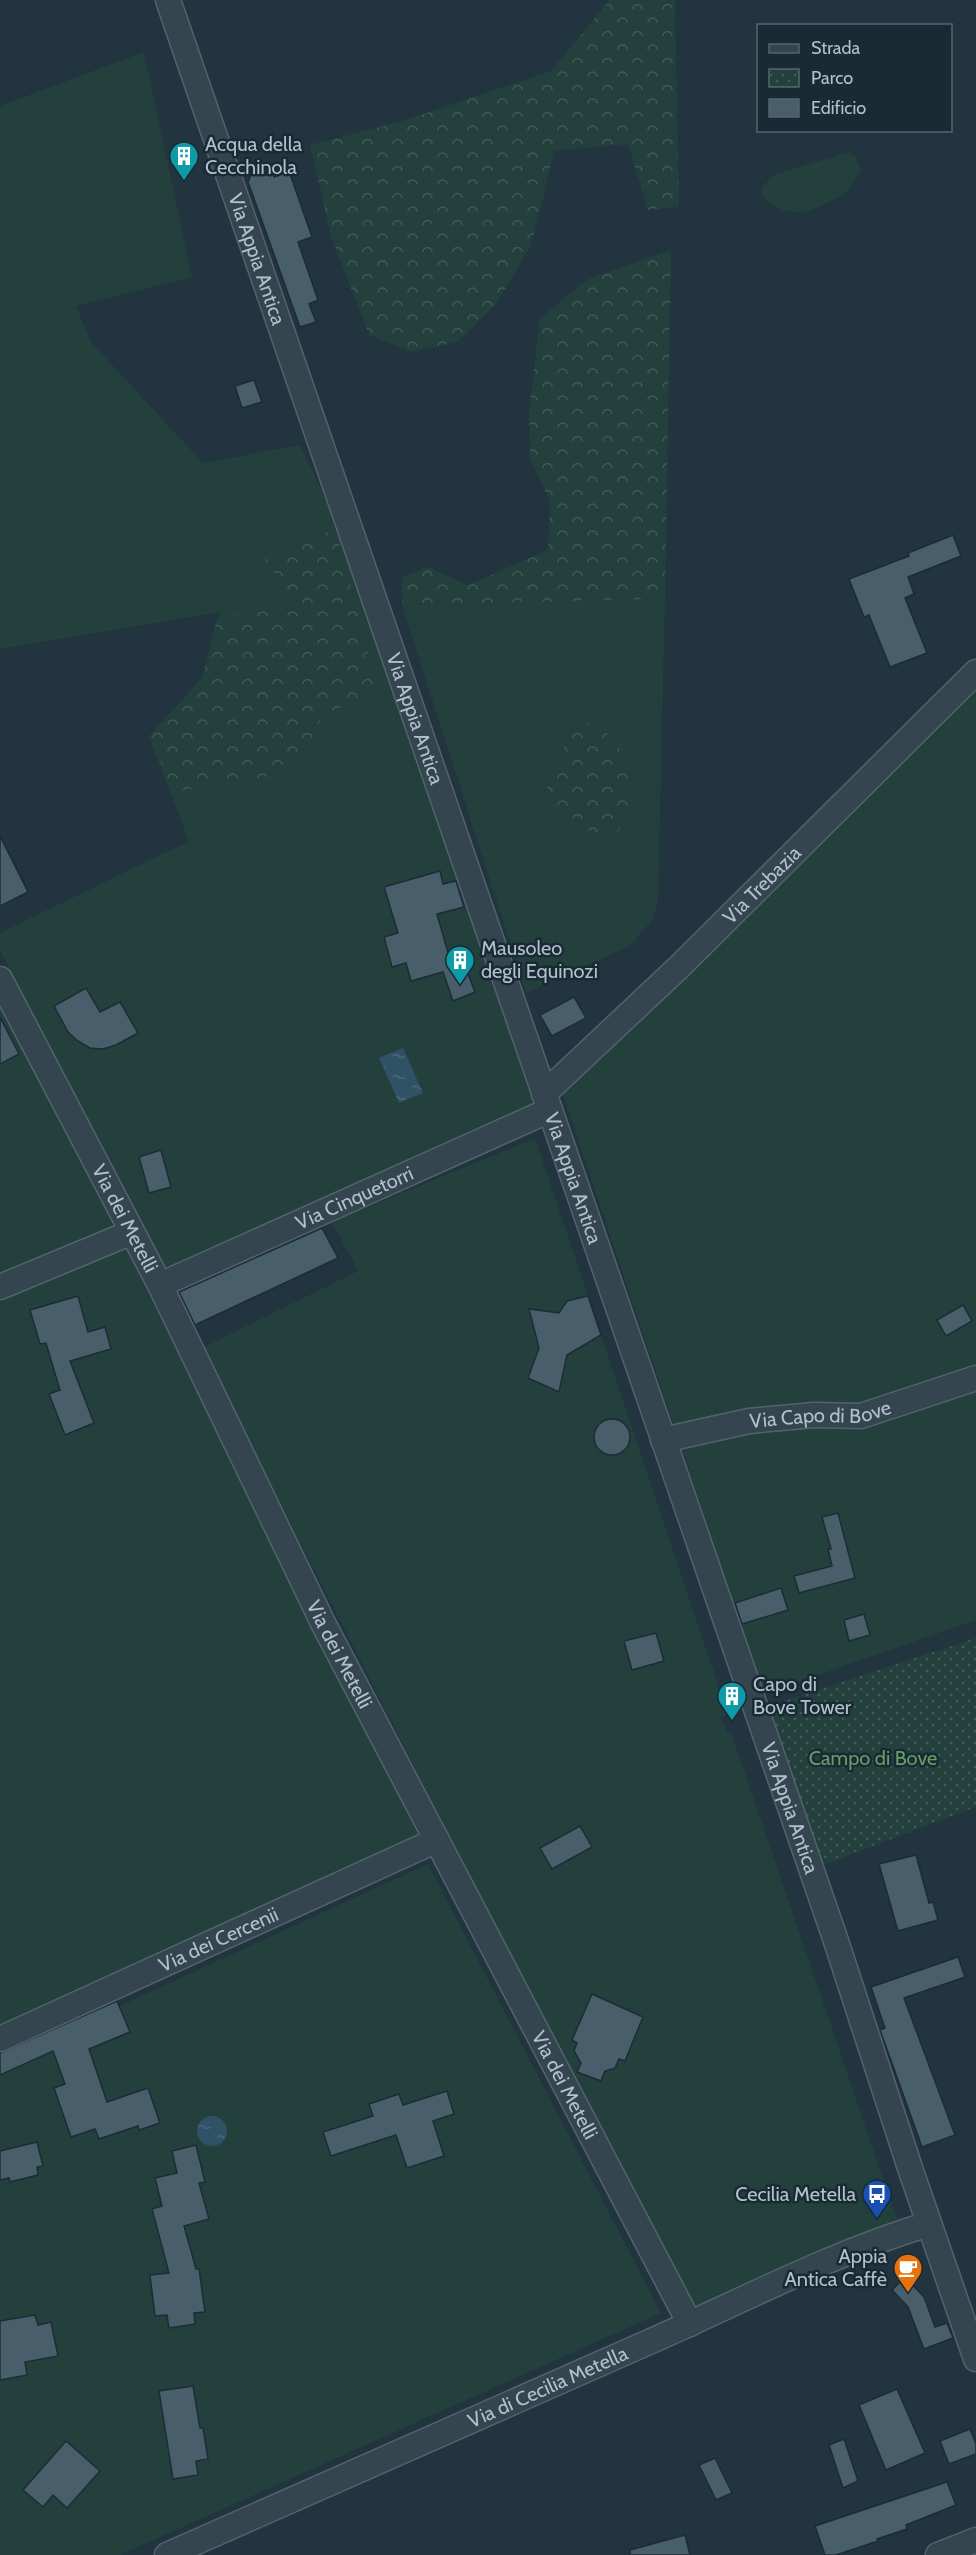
<svg xmlns="http://www.w3.org/2000/svg" width="976" height="2555" viewBox="0 0 976 2555" font-family="Cabin,sans-serif">
	<defs>
		<pattern id="forest-crowns" width="20" height="18" patternUnits="userSpaceOnUse" patternTransform="scale(1.5)"><rect width="20" height="18" fill="#23403d"/><path d="M2 6a3 3 0 1 1 6 0M12 15a3 3 0 1 1 6 0" fill="none" stroke="#415a58"/></pattern>
		<pattern id="park-dots" width="8" height="8" patternUnits="userSpaceOnUse" patternTransform="scale(1.5)"><rect width="8" height="8" fill="#23403d"/><path d="M2 2h.1M6 6h.1" fill="none" stroke="#415a58" stroke-width="1.8" stroke-linecap="round"/></pattern>
		<pattern id="water-ripples" width="26" height="14" patternUnits="userSpaceOnUse" patternTransform="scale(1.5)"><rect width="26" height="14" fill="#315266"/><path d="M2 4q2-2 4 0t4 0M15 11q2-2 4 0t4 0" fill="none" stroke="#4c697b"/></pattern>
	</defs>
	<rect width="100%" height="100%" fill="#21343f"/>
	<g fill="#23403d">
		<polygon points="144,52 192,277 76,306 91,342 203,463 300,445 337,523 537,1106 164,1273 0,950 0,933 189,841 149,737 202,678 220,612 0,649 0,106"/>
		<polygon points="849,152 856,158 861,171 845,194 806,213 784,211 767,202 761,193 764,185 773,175"/>
		<polygon points="665,599 658,901 652,920 630,946 526,993 402,605"/>
		<polygon points="976,685 976,1620 764,1694 562,1092"/>
		<polygon points="0,988 221,1424 419,1837 0,2029"/>
		<polygon points="535,1138 728,1714 721,1717 727,1733 731,1732 899,2225 692,2315 202,1348 358,1271 332,1222"/>
		<polygon points="428,1864 661,2313 120,2555 0,2555 0,2061"/>
	</g>
	<g fill="url(#forest-crowns)">
		<polygon points="610,0 675,0 679,207 648,210 628,144 554,151 531,246 496,304 457,342 412,352 369,335 331,236 310,145 403,121 551,71"/>
		<polygon points="671,250 665,599 402,605 402,577 428,567 468,585 548,550 550,501 530,458 529,410 540,319 586,280"/>
		<polygon points="335,528 376,682 364,699 323,714 297,772 173,792 150,735 202,678 217,618 300,606 264,560"/>
		<polygon points="578,718 603,729 627,757 632,788 623,825 613,837 596,836 573,818 553,810 545,792 564,756 564,728"/>
	</g>
	<polygon fill="url(#park-dots)" points="976,1638 976,1807 823,1865 769,1706"/>
	<g fill="url(#water-ripples)">
		<polygon points="403,1048 423,1093 399,1103 379,1058"/>
		<circle cx="212" cy="2131" r="15"/>
	</g>
	<g fill="#495e6b" stroke="#1c2c36" stroke-width="1.5">
		<polygon points="253,170 266,175 273,173 274,177 289,171 312,237 298,242 318,300 309,304 316,322 300,327 248,182"/>
		<polygon points="254,380 262,402 242,408 235,386"/>
		<polygon points="953,535 961,556 908,577 914,594 905,598 927,653 890,667 869,615 864,617 849,579 909,556 908,553"/>
		<polygon points="0,836 28,892 0,906"/>
		<polygon points="440,871 443,884 456,881 464,907 437,914 449,956 460,953 475,992 453,1001 443,972 411,981 406,963 392,967 384,937 398,933 384,887"/>
		<polygon points="86,988 100,1012 120,1002 138,1033 116,1045 103,1049 90,1048 78,1041 68,1032 54,1006"/>
		<polygon points="574,997 586,1018 552,1036 540,1015"/>
		<polygon points="0,1017 19,1054 0,1064"/>
		<polygon points="161,1150 171,1187 149,1193 139,1157"/>
		<polygon points="322,1228 338,1258 195,1325 179,1292"/>
		<polygon points="78,1296 88,1332 105,1327 111,1349 70,1361 94,1423 65,1435 49,1394 60,1390 46,1343 40,1344 30,1310"/>
		<polygon points="588,1296 601,1335 567,1355 559,1392 528,1378 539,1348 529,1309 559,1313 567,1301"/>
		<polygon points="963,1305 972,1321 946,1336 937,1320"/>
		<circle cx="612" cy="1437" r="18"/>
		<polygon points="838,1513 855,1578 799,1593 794,1576 832,1566 828,1549 831,1549 822,1517"/>
		<polygon points="781,1588 788,1610 742,1624 735,1603"/>
		<polygon points="864,1614 870,1635 849,1641 844,1620"/>
		<polygon points="656,1633 664,1661 632,1670 624,1641"/>
		<polygon points="580,1826 592,1847 552,1869 540,1848"/>
		<polygon points="916,1855 929,1903 933,1902 938,1920 898,1931 879,1864"/>
		<polygon points="958,1957 965,1977 904,1998 955,2135 922,2147 880,2030 885,2028 871,1987"/>
		<polygon points="592,1994 643,2017 625,2061 619,2059 615,2068 605,2071 601,2081 577,2072 581,2063 574,2051 577,2043 572,2040"/>
		<polygon points="117,2001 130,2032 89,2049 107,2102 148,2088 160,2123 139,2130 138,2126 99,2139 95,2129 71,2137 54,2088 65,2084 53,2051 0,2075 0,2053"/>
		<polygon points="447,2091 454,2114 433,2121 444,2156 407,2168 396,2135 331,2156 323,2132 373,2116 369,2104 399,2094 403,2105"/>
		<polygon points="37,2142 43,2166 37,2167 38,2175 10,2182 9,2178 0,2180 0,2151"/>
		<polygon points="196,2145 205,2182 199,2183 209,2219 184,2226 196,2269 199,2269 205,2312 194,2313 195,2324 169,2328 167,2315 155,2316 150,2275 169,2273 152,2209 162,2206 155,2178 177,2173 172,2151"/>
		<polygon points="905,2277 924,2297 935,2327 947,2323 953,2338 924,2349 908,2307 892,2290"/>
		<polygon points="35,2315 38,2325 51,2322 58,2356 25,2362 27,2375 0,2380 0,2321"/>
		<polygon points="193,2386 200,2428 203,2428 208,2459 196,2461 198,2475 173,2479 159,2391"/>
		<polygon points="897,2389 925,2453 886,2470 859,2405"/>
		<polygon points="970,2429 976,2444 976,2454 949,2464 940,2441"/>
		<polygon points="844,2439 858,2481 843,2488 829,2445"/>
		<polygon points="66,2441 100,2471 67,2508 53,2495 43,2507 23,2490"/>
		<polygon points="715,2458 732,2493 716,2500 699,2465"/>
		<polygon points="947,2482 956,2505 906,2525 907,2529 877,2539 878,2541 836,2555 825,2555 815,2526"/>
		<polygon points="685,2535 690,2555 630,2555 630,2550"/>
	</g>
	<g fill="none" stroke-linecap="round" stroke-linejoin="round">
		<g stroke="#53636d" stroke-width="27">
			<g id="minor">
				<path id="s1" d="M168,0l667,1938 76,233 65,188"/>
				<path id="s2" d="M0,979l160,306 163,338 367,701"/>
				<path id="s3" d="M544,1094l136,-128 296,-294"/>
				<path id="s4" d="M160,1285l390,-175"/>
				<polyline points="0,1287 130,1233"/>
				<path id="s5" d="M663,1440l86,-19 65,-6 47,1 115,-38"/>
				<path id="s6" d="M0,2039l437,-199"/>
				<path id="s7" d="M167,2555c161,-71 322,-142 482,-213 93,-41 183,-89 280,-118"/>
				<polyline points="938,2555 976,2540"/>
			</g>
		</g>
		<use href="#minor" stroke="#35454f" stroke-width="24"/>
	</g>
	<defs>
		<g id="building-pin" transform="scale(1.5)"><path d="M0 17L-7.5 6A9.5 9.5 0 1 1 7.5 6Z" fill="#0f9aa8" stroke="#1a2a34"/><path d="M-4-6H4V6H1V3H-1V6H-4ZM-2.5-4.3h1.7v1.8h-1.7ZM.8-4.3h1.7v1.8H.8ZM-2.5-1h1.7V.8h-1.7ZM.8-1h1.7V.8H.8Z" fill="#fff"/></g>
		<g id="bus-pin" transform="scale(1.5)"><path d="M0 17L-7.5 6A9.5 9.5 0 1 1 7.5 6Z" fill="#1a4fb4" stroke="#1a2a34"/><path d="M-5-6H5V4H4V6H2V4H-2V6H-4V4H-5ZM-3.5-4V0h7V-4ZM-3.5 1.2v1.5H-2V1.2ZM2 1.2v1.5H3.5V1.2Z" fill="#fff"/></g>
		<g id="cafe-pin" transform="scale(1.5)"><path d="M0 17L-7.5 6A9.5 9.5 0 1 1 7.5 6Z" fill="#e8710a" stroke="#1a2a34"/><path d="M-5.5-4.5H6V0H3Q3 3.5 0 3.5H-2.5Q-5.5 3.5-5.5 0ZM3-3.2v2h1.7v-2ZM-6 4.5H4V6H-6Z" fill="#fff"/></g>
	</defs>
	<g fill-rule="evenodd">
		<use href="#building-pin" x="184" y="156"/>
		<use href="#building-pin" x="460" y="960"/>
		<use href="#building-pin" x="732" y="1696"/>
		<use href="#bus-pin" x="877" y="2194"/>
		<use href="#cafe-pin" x="908" y="2268"/>
	</g>
	<g text-anchor="middle" stroke-width="5" stroke-linejoin="round" paint-order="stroke">
		<g font-size="20" fill="#b1c0ca" stroke="#1a2a34" text-anchor="start">
			<text x="205" y="151">Acqua della<tspan x="205" dy="23">Cecchinola</tspan></text>
			<text x="481" y="955">Mausoleo<tspan x="481" dy="23">degli Equinozi</tspan></text>
			<text x="753" y="1691">Capo di<tspan x="753" dy="23">Bove Tower</tspan></text>
			<text x="856" y="2201" text-anchor="end">Cecilia Metella</text>
			<text x="887" y="2263" text-anchor="end">Appia<tspan x="887" dy="23">Antica Caffè</tspan></text>
		</g>
		<g font-size="20" fill="#b1c0ca" stroke="#1a2a34">
			<text dy="7" stroke="none"><textPath href="#s1" startOffset="274">Via Appia Antica</textPath></text>
			<text dy="7" stroke="none"><textPath href="#s1" startOffset="760">Via Appia Antica</textPath></text>
			<text dy="7" stroke="none"><textPath href="#s3" startOffset="302">Via Trebazia</textPath></text>
			<text dy="7" stroke="none"><textPath href="#s1" startOffset="1246">Via Appia Antica</textPath></text>
			<text dy="7" stroke="none"><textPath href="#s4" startOffset="213">Via Cinquetorri</textPath></text>
			<text dy="7" stroke="none"><textPath href="#s2" startOffset="270">Via dei Metelli</textPath></text>
			<text dy="7" stroke="none"><textPath href="#s5" startOffset="160">Via Capo di Bove</textPath></text>
			<text dy="7" stroke="none"><textPath href="#s2" startOffset="756">Via dei Metelli</textPath></text>
			<text dy="7" stroke="none"><textPath href="#s1" startOffset="1912">Via Appia Antica</textPath></text>
			<text dy="7" stroke="none"><textPath href="#s6" startOffset="240">Via dei Cercenii</textPath></text>
			<text dy="7" stroke="none"><textPath href="#s2" startOffset="1242">Via dei Metelli</textPath></text>
			<text dy="7" stroke="none"><textPath href="#s7" startOffset="416">Via di Cecilia Metella</textPath></text>
		</g>
		<g font-size="20" fill="#659e66" stroke="#1a2a34">
			<text x="873" y="1765">Campo di Bove</text>
		</g>
	</g>
	<rect x="757" y="24" width="195" height="108" fill="#1a2a34" stroke="#566670" stroke-width="1.5"/>
	<rect x="769" y="44" width="30" height="9" fill="#35454f" stroke="#566670" stroke-width="1.5"/>
	<text x="811" y="54" font-size="18" fill="#b1c0ca">Strada</text>
	<rect x="769" y="69" width="30" height="18" fill="url(#park-dots)" stroke="#566670" stroke-width="1.5"/>
	<text x="811" y="84" font-size="18" fill="#b1c0ca">Parco</text>
	<rect x="769" y="99" width="30" height="18" fill="#495e6b" stroke="#566670" stroke-width="1.5"/>
	<text x="811" y="114" font-size="18" fill="#b1c0ca">Edificio</text>
</svg>
